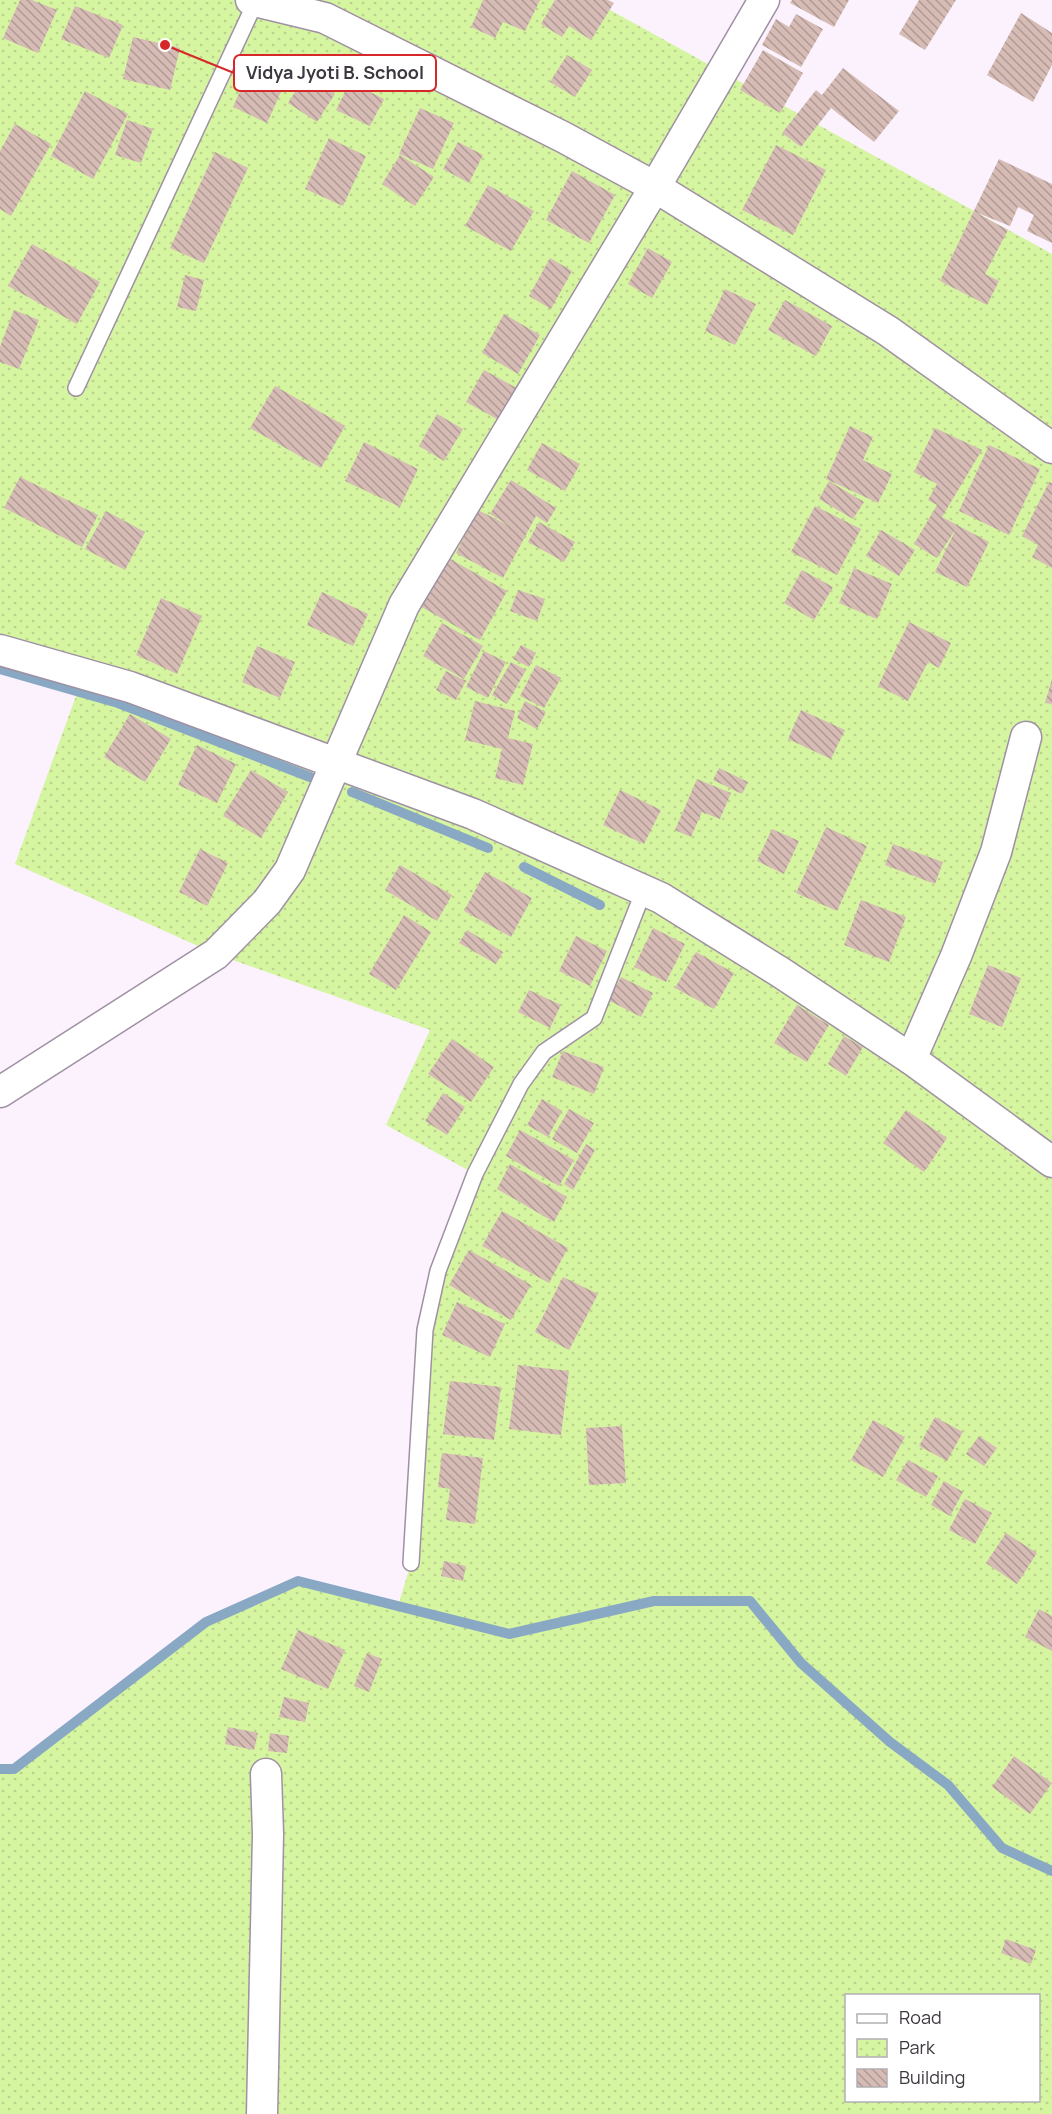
<svg xmlns="http://www.w3.org/2000/svg" width="1052" height="2114" viewBox="0 0 1052 2114" font-family="Manrope,sans-serif">
	<defs>
		<pattern id="park-dots" width="8" height="8" patternUnits="userSpaceOnUse" patternTransform="scale(1.5)"><rect width="8" height="8" fill="#d6f5a1"/><path d="M2 2h.1M6 6h.1" fill="none" stroke="#b9d38c" stroke-width="1.8" stroke-linecap="round"/></pattern>
		<pattern id="building-back-hatch" width="6" height="6" patternUnits="userSpaceOnUse" patternTransform="scale(1.5)"><rect width="6" height="6" fill="#d6bcb5"/><path d="M-1 5l2 2M0 0l6 6M5-1l2 2" fill="none" stroke="#af9a95"/></pattern>
	</defs>
	<rect width="100%" height="100%" fill="#fbf2fe"/>
	<path fill="url(#park-dots)" fill-rule="evenodd" d="M0,0h592l460,254v1860h-1052v-345h14l192,-147 92,-41 100,25 13,-43 14,-233 50,-156 -89,-49 44,-95 -214,-76 -201,-90 69,-190 -84,-24zM846,1996h192v104h-192z"/>
	<g fill="none" stroke-linecap="round" stroke-linejoin="round">
		<g stroke="#89a8c4" stroke-width="10">
			<polyline points="0,669 118,703 310,777"/>
			<polyline points="352,792 488,848"/>
			<polyline points="524,867 600,905"/>
			<polyline points="0,1769 14,1769 206,1622 298,1581 509,1634 654,1601 750,1601 801,1663 890,1742 948,1785 1002,1848 1052,1871"/>
		</g>
	</g>
	<g fill="url(#building-back-hatch)">
		<polygon points="20,0 32,0 57,10 38,53 3,38"/>
		<polygon points="483,0 540,0 525,31 503,22 495,38 471,27"/>
		<polygon points="555,0 608,0 614,3 591,40 569,26 562,37 541,24"/>
		<polygon points="792,0 849,0 834,27 790,3"/>
		<polygon points="919,0 956,0 925,50 899,34"/>
		<polygon points="75,6 123,25 109,58 61,39"/>
		<polygon points="1021,13 1052,33 1052,65 1033,102 987,75"/>
		<polygon points="796,14 823,29 801,67 762,45 776,19 789,27"/>
		<polygon points="133,37 180,48 170,90 123,79"/>
		<polygon points="763,50 803,73 780,113 740,90"/>
		<polygon points="567,55 592,70 575,97 550,82"/>
		<polygon points="255,57 290,72 267,123 233,107"/>
		<polygon points="843,68 899,111 874,142 831,108 801,147 782,133 816,90 822,95"/>
		<polygon points="306,75 335,94 317,122 288,103"/>
		<polygon points="350,82 384,99 370,126 336,110"/>
		<polygon points="85,91 128,114 93,179 51,156"/>
		<polygon points="420,108 454,123 433,169 399,154"/>
		<polygon points="127,120 153,129 141,163 115,155"/>
		<polygon points="15,124 51,144 11,216 0,209 0,151"/>
		<polygon points="329,138 366,156 343,206 305,189"/>
		<polygon points="458,142 483,155 469,183 443,169"/>
		<polygon points="776,145 826,170 793,235 742,210"/>
		<polygon points="215,152 248,168 204,263 170,248"/>
		<polygon points="400,155 434,177 415,206 382,184"/>
		<polygon points="999,159 1052,184 1052,243 1027,231 1034,215 1018,207 1010,226 975,212 1008,230 985,274 999,281 987,305 940,281"/>
		<polygon points="572,171 615,195 589,243 546,220"/>
		<polygon points="488,185 534,211 511,251 465,226"/>
		<polygon points="32,244 100,282 77,324 8,286"/>
		<polygon points="648,248 672,262 652,298 628,284"/>
		<polygon points="550,258 572,271 551,309 529,296"/>
		<polygon points="185,275 204,280 196,311 177,307"/>
		<polygon points="725,289 756,304 735,345 705,331"/>
		<polygon points="785,300 832,326 816,356 768,330"/>
		<polygon points="14,310 39,320 19,369 0,362 0,347"/>
		<polygon points="504,314 540,335 518,374 482,353"/>
		<polygon points="484,370 524,392 506,424 466,402"/>
		<polygon points="275,386 345,426 321,468 250,428"/>
		<polygon points="437,414 463,429 444,461 419,446"/>
		<polygon points="850,426 873,437 863,460 892,474 878,503 826,479"/>
		<polygon points="935,428 982,450 942,517 989,542 967,587 935,572 956,529 937,558 914,544 937,505 928,500 937,484 914,472"/>
		<polygon points="364,442 418,469 400,507 345,481"/>
		<polygon points="542,443 580,464 565,491 527,470"/>
		<polygon points="989,445 1040,469 1009,535 959,511"/>
		<polygon points="20,477 98,515 82,547 4,508"/>
		<polygon points="511,480 556,508 547,523 536,516 503,578 456,553 478,510 510,526 490,514"/>
		<polygon points="829,481 864,502 853,519 819,499"/>
		<polygon points="1049,482 1052,483 1052,568 1032,557 1038,545 1022,536"/>
		<polygon points="815,506 861,529 837,575 791,552"/>
		<polygon points="106,511 145,532 125,570 85,549"/>
		<polygon points="539,522 575,542 564,562 528,542"/>
		<polygon points="881,530 915,550 899,576 866,556"/>
		<polygon points="445,556 507,591 480,640 418,605"/>
		<polygon points="854,568 892,584 877,619 839,603"/>
		<polygon points="802,570 833,587 814,620 784,603"/>
		<polygon points="518,590 545,599 537,621 510,611"/>
		<polygon points="322,592 368,614 353,646 307,625"/>
		<polygon points="161,598 202,616 177,674 136,655"/>
		<polygon points="909,622 951,643 939,668 928,662 908,701 878,686"/>
		<polygon points="442,623 483,646 464,679 423,656"/>
		<polygon points="521,645 536,653 529,667 513,659"/>
		<polygon points="257,646 295,662 280,698 242,682"/>
		<polygon points="484,651 506,662 488,698 466,687"/>
		<polygon points="511,662 526,670 507,704 492,695"/>
		<polygon points="536,665 561,678 544,708 520,696"/>
		<polygon points="446,671 466,681 456,700 436,690"/>
		<polygon points="1052,679 1052,704 1045,703"/>
		<polygon points="475,701 515,711 508,738 533,744 523,785 495,778 502,749 465,740"/>
		<polygon points="525,701 546,712 537,729 517,718"/>
		<polygon points="801,710 845,730 831,759 788,739"/>
		<polygon points="130,714 171,739 145,782 104,757"/>
		<polygon points="197,745 236,764 217,803 178,785"/>
		<polygon points="719,768 748,782 742,794 713,780"/>
		<polygon points="251,770 288,792 261,838 223,816"/>
		<polygon points="697,779 731,793 720,819 702,812 691,837 675,830"/>
		<polygon points="620,790 661,810 644,844 603,825"/>
		<polygon points="826,827 867,846 837,911 796,893"/>
		<polygon points="772,829 799,841 784,874 757,861"/>
		<polygon points="893,844 943,862 935,884 885,865"/>
		<polygon points="200,849 228,863 207,906 179,892"/>
		<polygon points="400,865 452,895 437,921 385,890"/>
		<polygon points="485,872 532,898 511,937 464,911"/>
		<polygon points="861,900 906,917 889,962 844,945"/>
		<polygon points="404,915 431,932 396,990 369,974"/>
		<polygon points="653,928 685,944 666,982 634,967"/>
		<polygon points="467,930 503,952 496,964 459,943"/>
		<polygon points="576,936 607,951 590,986 559,971"/>
		<polygon points="696,952 734,973 714,1009 675,988"/>
		<polygon points="988,965 1021,978 1002,1027 969,1014"/>
		<polygon points="621,977 653,993 641,1017 608,1000"/>
		<polygon points="529,990 561,1005 550,1028 518,1012"/>
		<polygon points="797,1005 829,1025 807,1062 774,1043"/>
		<polygon points="844,1036 863,1047 846,1076 828,1064"/>
		<polygon points="452,1039 494,1067 471,1102 428,1074"/>
		<polygon points="563,1051 604,1067 594,1094 552,1077"/>
		<polygon points="443,1093 465,1107 447,1135 425,1121"/>
		<polygon points="542,1099 562,1111 548,1137 527,1125"/>
		<polygon points="569,1109 594,1123 577,1153 552,1139"/>
		<polygon points="906,1110 947,1138 924,1172 883,1143"/>
		<polygon points="520,1130 574,1160 559,1186 506,1156"/>
		<polygon points="586,1144 595,1150 573,1190 564,1184"/>
		<polygon points="510,1164 567,1197 554,1222 497,1189"/>
		<polygon points="502,1211 568,1248 549,1283 482,1246"/>
		<polygon points="469,1250 531,1285 511,1320 449,1285"/>
		<polygon points="563,1277 598,1294 569,1350 535,1332"/>
		<polygon points="457,1302 505,1324 490,1357 442,1335"/>
		<polygon points="518,1365 569,1371 561,1435 509,1429"/>
		<polygon points="450,1381 501,1387 494,1440 443,1434"/>
		<polygon points="935,1417 963,1432 947,1461 919,1446"/>
		<polygon points="873,1420 905,1437 883,1477 851,1460"/>
		<polygon points="622,1426 626,1483 589,1485 586,1428"/>
		<polygon points="979,1436 997,1448 984,1466 966,1454"/>
		<polygon points="442,1453 483,1458 475,1524 446,1520 450,1489 438,1487"/>
		<polygon points="908,1460 938,1476 926,1497 896,1480"/>
		<polygon points="944,1481 963,1492 950,1516 931,1505"/>
		<polygon points="965,1499 992,1513 975,1544 949,1530"/>
		<polygon points="1006,1533 1037,1553 1017,1584 986,1563"/>
		<polygon points="444,1561 466,1566 463,1581 441,1576"/>
		<polygon points="1039,1609 1052,1616 1052,1651 1025,1637"/>
		<polygon points="298,1630 345,1650 328,1689 281,1669"/>
		<polygon points="367,1653 382,1659 369,1692 354,1686"/>
		<polygon points="284,1697 309,1703 305,1722 279,1717"/>
		<polygon points="228,1727 258,1733 254,1750 225,1744"/>
		<polygon points="270,1733 289,1736 287,1753 268,1751"/>
		<polygon points="1014,1756 1052,1783 1030,1814 992,1787"/>
		<polygon points="1006,1939 1036,1950 1031,1964 1001,1953"/>
	</g>
	<g fill="none" stroke-linecap="round" stroke-linejoin="round">
		<g stroke="#9f90a3" stroke-width="18">
			<g id="service">
				<polyline points="76,388 256,1"/>
				<polyline points="411,1563 425,1330 438,1271 475,1174 521,1084 544,1052 594,1018 644,890"/>
			</g>
		</g>
		<g stroke="#9f90a3" stroke-width="33">
			<g id="minor">
				<polyline points="251,0 325,18 563,137 655,187 888,331 1052,448"/>
				<polyline points="0,650 130,687 473,814 661,898 780,972 911,1059 1052,1162"/>
				<polyline points="911,1059 956,956 996,852 1026,737"/>
				<polyline points="0,1092 216,954 267,902 290,870 404,605 655,187 764,0"/>
				<polyline points="262,2114 268,1834 266,1774"/>
			</g>
		</g>
		<use href="#service" stroke="#fff" stroke-width="15"/>
		<use href="#minor" stroke="#fff" stroke-width="30"/>
	</g>
	<path fill="none" stroke="#d62828" stroke-width="2" d="M165 45L234 73"/>
	<circle fill="#d62828" stroke="#fff" stroke-width="2" cx="165" cy="45" r="6"/>
	<rect fill="#fff" stroke="#d62828" stroke-width="2" x="234" y="55" width="202" height="36" rx="6"/>
	<g font-size="18" text-anchor="middle" font-weight="bold" fill="#3d373f">
		<text x="335" y="79">Vidya Jyoti B. School</text>
	</g>
	<rect x="845" y="1994" width="195" height="108" fill="#ffffff" stroke="#b1afb2" stroke-width="1.5"/>
	<rect x="857" y="2014" width="30" height="9" fill="#ffffff" stroke="#b1afb2" stroke-width="1.5"/>
	<text x="899" y="2024" font-size="18" fill="#3d373f">Road</text>
	<rect x="857" y="2039" width="30" height="18" fill="url(#park-dots)" stroke="#b1afb2" stroke-width="1.5"/>
	<text x="899" y="2054" font-size="18" fill="#3d373f">Park</text>
	<rect x="857" y="2069" width="30" height="18" fill="url(#building-back-hatch)" stroke="#b1afb2" stroke-width="1.5"/>
	<text x="899" y="2084" font-size="18" fill="#3d373f">Building</text>
</svg>
